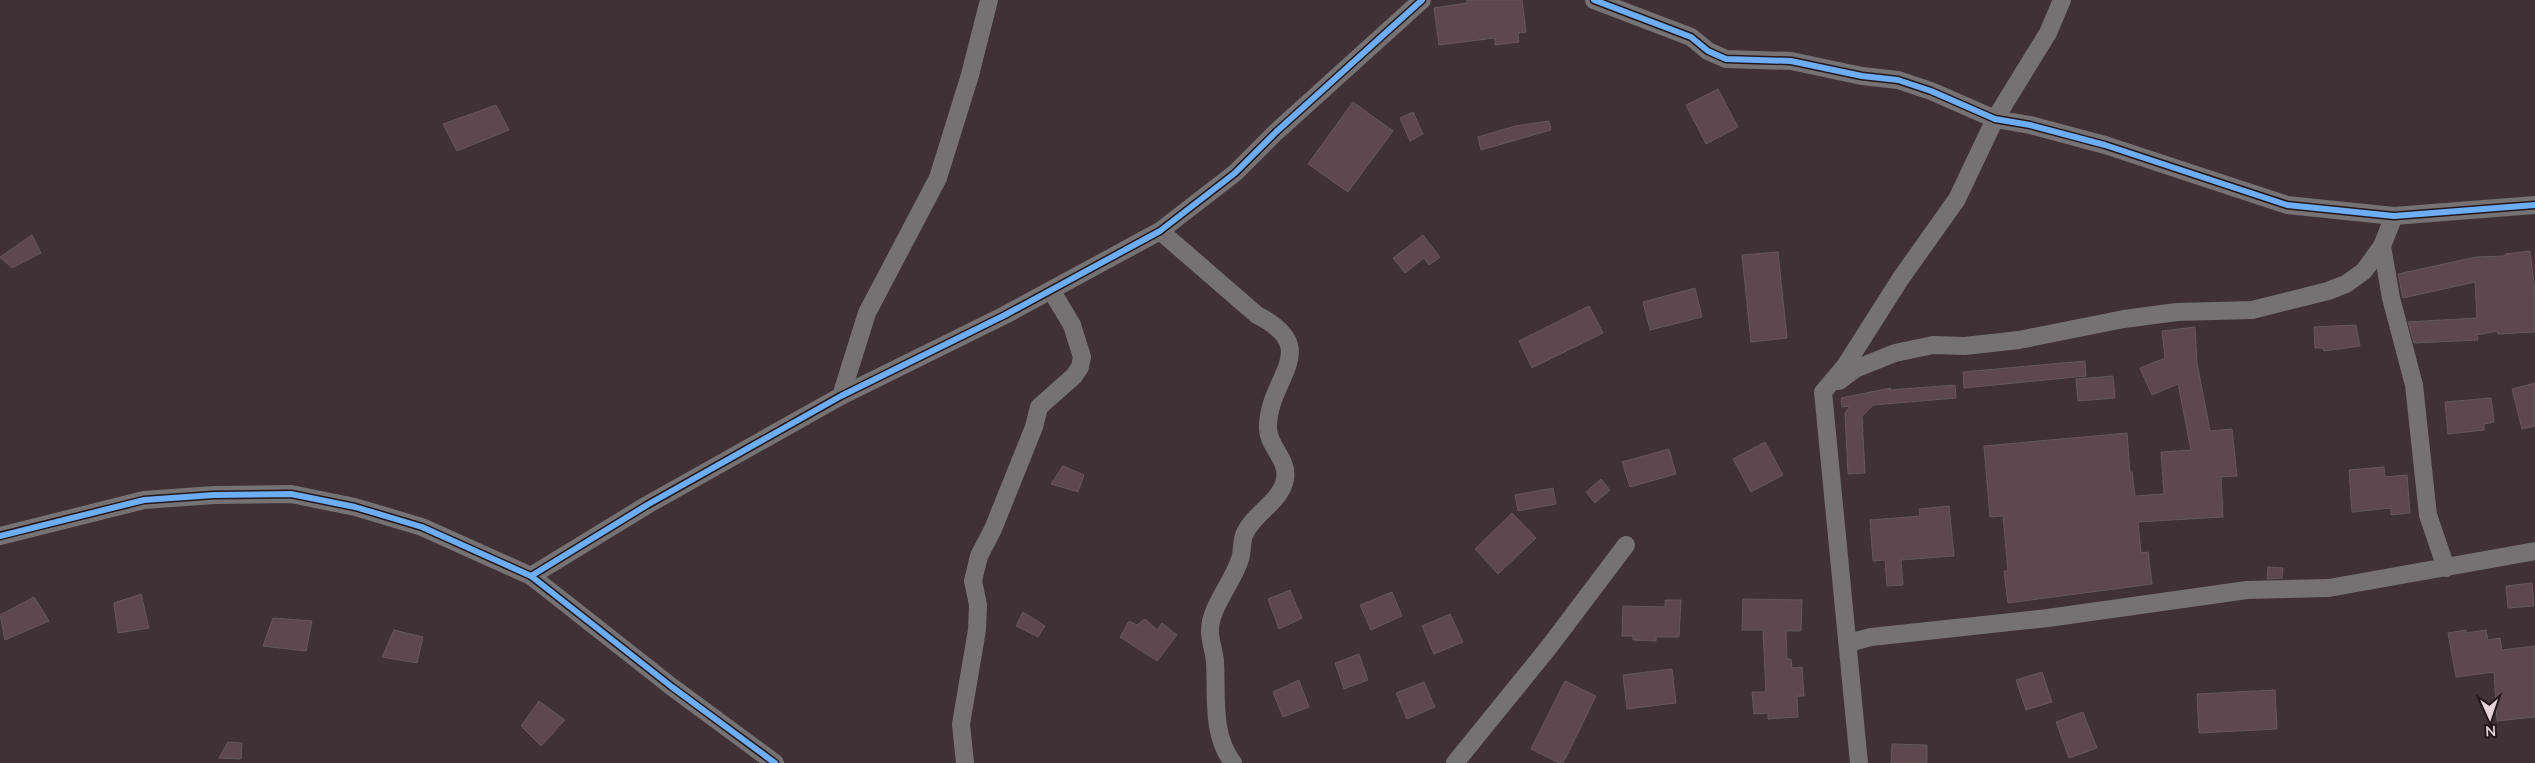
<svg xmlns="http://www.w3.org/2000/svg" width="2535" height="763" viewBox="0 0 2535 763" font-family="Lato,sans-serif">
	<rect width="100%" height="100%" fill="#3f3135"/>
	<g fill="#5d484f" stroke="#64585b">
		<polygon points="1467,0 1522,0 1526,32 1518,33 1519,42 1495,45 1495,38 1439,45 1434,8 1467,3"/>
		<polygon points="1718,89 1738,127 1706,144 1686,105"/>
		<polygon points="1353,102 1393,131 1348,192 1308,164"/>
		<polygon points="496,105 509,130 457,151 443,124"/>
		<polygon points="1413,112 1423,134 1410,141 1400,118"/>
		<polygon points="1549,121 1551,130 1481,150 1478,137 1515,126"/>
		<polygon points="32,235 41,253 12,268 0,257"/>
		<polygon points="1423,235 1440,257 1429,265 1424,258 1405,273 1393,258"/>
		<polygon points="2530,251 2535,291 2535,332 2498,334 2497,331 2477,335 2478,340 2414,343 2408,322 2477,318 2475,282 2403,298 2398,274 2476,257 2505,256 2505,254"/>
		<polygon points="1778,252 1787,338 1751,342 1742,255"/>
		<polygon points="1695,288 1702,317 1650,330 1643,302"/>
		<polygon points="1589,306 1603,333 1532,368 1519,341"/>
		<polygon points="2356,325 2360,346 2324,351 2323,348 2315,348 2314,327"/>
		<polygon points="2195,327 2197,363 2210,431 2232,429 2237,476 2221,477 2223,517 2138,522 2141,553 2148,552 2152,584 2008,603 2004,571 2008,571 2003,516 1990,517 1984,446 2127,433 2130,472 2132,472 2135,496 2164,494 2161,452 2191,450 2178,384 2152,395 2140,368 2165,358 2162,331"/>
		<polygon points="2085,361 2086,376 1964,388 1963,372"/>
		<polygon points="2113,376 2115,398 2078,401 2076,379"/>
		<polygon points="2535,383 2535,426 2522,429 2512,389"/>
		<polygon points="1955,385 1956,398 1873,405 1862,416 1865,473 1848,474 1845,413 1850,406 1842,407 1841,398 1891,388 1889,390"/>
		<polygon points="2491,398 2494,422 2484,424 2484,430 2448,434 2445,402"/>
		<polygon points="1765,442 1783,475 1751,492 1733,459"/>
		<polygon points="1669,449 1676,474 1630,487 1622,462"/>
		<polygon points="1063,466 1084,475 1078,492 1051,484"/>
		<polygon points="2384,467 2385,477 2407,475 2410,513 2391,515 2391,508 2352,512 2349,470"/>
		<polygon points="1601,479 1610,490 1595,503 1586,492"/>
		<polygon points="1553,488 1556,504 1518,511 1515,495"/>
		<polygon points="1949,506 1954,556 1901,560 1903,585 1887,586 1885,560 1873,561 1870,520 1920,516 1919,509"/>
		<polygon points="1512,513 1536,538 1498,574 1475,549"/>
		<polygon points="2268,567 2283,568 2282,578 2267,579"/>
		<polygon points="2532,583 2534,606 2508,608 2506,586"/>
		<polygon points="1290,590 1302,618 1279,629 1268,599"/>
		<polygon points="1392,592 1402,616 1371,630 1360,605"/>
		<polygon points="141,594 149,628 118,633 114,603"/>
		<polygon points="34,597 49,621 5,640 0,615"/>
		<polygon points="1743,599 1802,600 1801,631 1786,631 1787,659 1791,659 1792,668 1802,667 1804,696 1797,696 1798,717 1768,719 1768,713 1754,714 1752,692 1766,692 1763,630 1742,630"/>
		<polygon points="1665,600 1681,600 1679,637 1656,637 1656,641 1633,640 1633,636 1622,636 1623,606 1665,607"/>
		<polygon points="1023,612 1045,626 1038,637 1016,626"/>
		<polygon points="1450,614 1463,642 1434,654 1422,626"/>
		<polygon points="273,618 312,621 306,651 263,646"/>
		<polygon points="1145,619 1157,630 1162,623 1177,635 1157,661 1120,637 1129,621 1137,625"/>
		<polygon points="394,630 423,637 417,663 382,657"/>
		<polygon points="2466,630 2466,633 2486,630 2488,640 2500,638 2502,650 2535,646 2535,717 2497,721 2494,672 2456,677 2448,633"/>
		<polygon points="1359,654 1368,680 1344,689 1335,663"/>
		<polygon points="1672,669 1676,703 1627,709 1623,675"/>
		<polygon points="2042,672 2052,702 2026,710 2016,680"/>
		<polygon points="1299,680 1309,707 1283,717 1273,692"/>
		<polygon points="1565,681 1596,696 1563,763 1559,763 1531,749"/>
		<polygon points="1424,682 1435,707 1407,719 1396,693"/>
		<polygon points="2275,690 2277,729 2199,733 2197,694"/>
		<polygon points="539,701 565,720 541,746 521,726"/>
		<polygon points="2083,712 2097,748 2069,758 2056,722"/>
		<polygon points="228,742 242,743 241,759 219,758"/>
		<polygon points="1892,744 1927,745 1927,763 1891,763"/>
	</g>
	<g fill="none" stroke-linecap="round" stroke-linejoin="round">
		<g stroke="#767172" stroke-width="18">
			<polyline points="1594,0 1691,37 1708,51 1726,59 1791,61 1862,76 1898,80 1931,91 1995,119 2030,125 2105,145 2287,205 2394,216 2535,205"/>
			<path d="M1160,231l97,84c67,34 11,62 11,112 -1,19 21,32 17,52 -4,23 -31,34 -40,54 -4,7 -2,17 -5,26 -6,21 -31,50 -30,72 0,10 4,20 5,30 2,35 -4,73 18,102"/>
			<polyline points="2382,246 2391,298 2414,385 2428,515 2446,568"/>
			<polyline points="1839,381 1855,369 1895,353 1933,345 1965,346 2019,340 2124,319 2177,312 2252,310 2328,291 2346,284 2364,271 2382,246 2394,216"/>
			<polyline points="841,396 867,313 938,178 970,75 989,0"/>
			<polyline points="0,536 144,500 214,495 291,494 355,507 422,527 531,576 672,687 775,763"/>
			<polyline points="531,576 647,505 841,396 1005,315 1160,231 1235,173 1276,132 1422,0"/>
			<polyline points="1848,643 1871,637 2048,618 2247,590 2329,588 2535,551"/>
			<polyline points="965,763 961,724 977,630 978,605 973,581 979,556 993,529 1034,427 1039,407 1074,376 1080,367 1082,357 1072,325 1051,290"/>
			<polyline points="1455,763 1549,647 1626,545"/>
			<polyline points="1859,763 1823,392 1845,366 1901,278 1957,199 1995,119 2048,33 2062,0"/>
		</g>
		<g stroke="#23171b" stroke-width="9">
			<g id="cycleway">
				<polyline points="1594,0 1691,37 1708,51 1726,59 1791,61 1862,76 1898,80 1931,91 1995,119 2030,125 2105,145 2287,205 2394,216 2535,205"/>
				<polyline points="0,536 144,500 214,495 291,494 355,507 422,527 531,576 672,687 775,763"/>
				<polyline points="531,576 647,505 841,396 1005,315 1160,231 1235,173 1276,132 1422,0"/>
			</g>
		</g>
		<use href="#cycleway" stroke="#6dadf4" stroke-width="6"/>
	</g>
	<g transform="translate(2490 718) rotate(177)" stroke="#23171b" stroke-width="4" paint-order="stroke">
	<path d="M0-4L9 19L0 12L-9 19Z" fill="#e4d3d8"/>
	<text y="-8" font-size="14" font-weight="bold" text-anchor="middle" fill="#e4d3d8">N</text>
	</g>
</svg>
